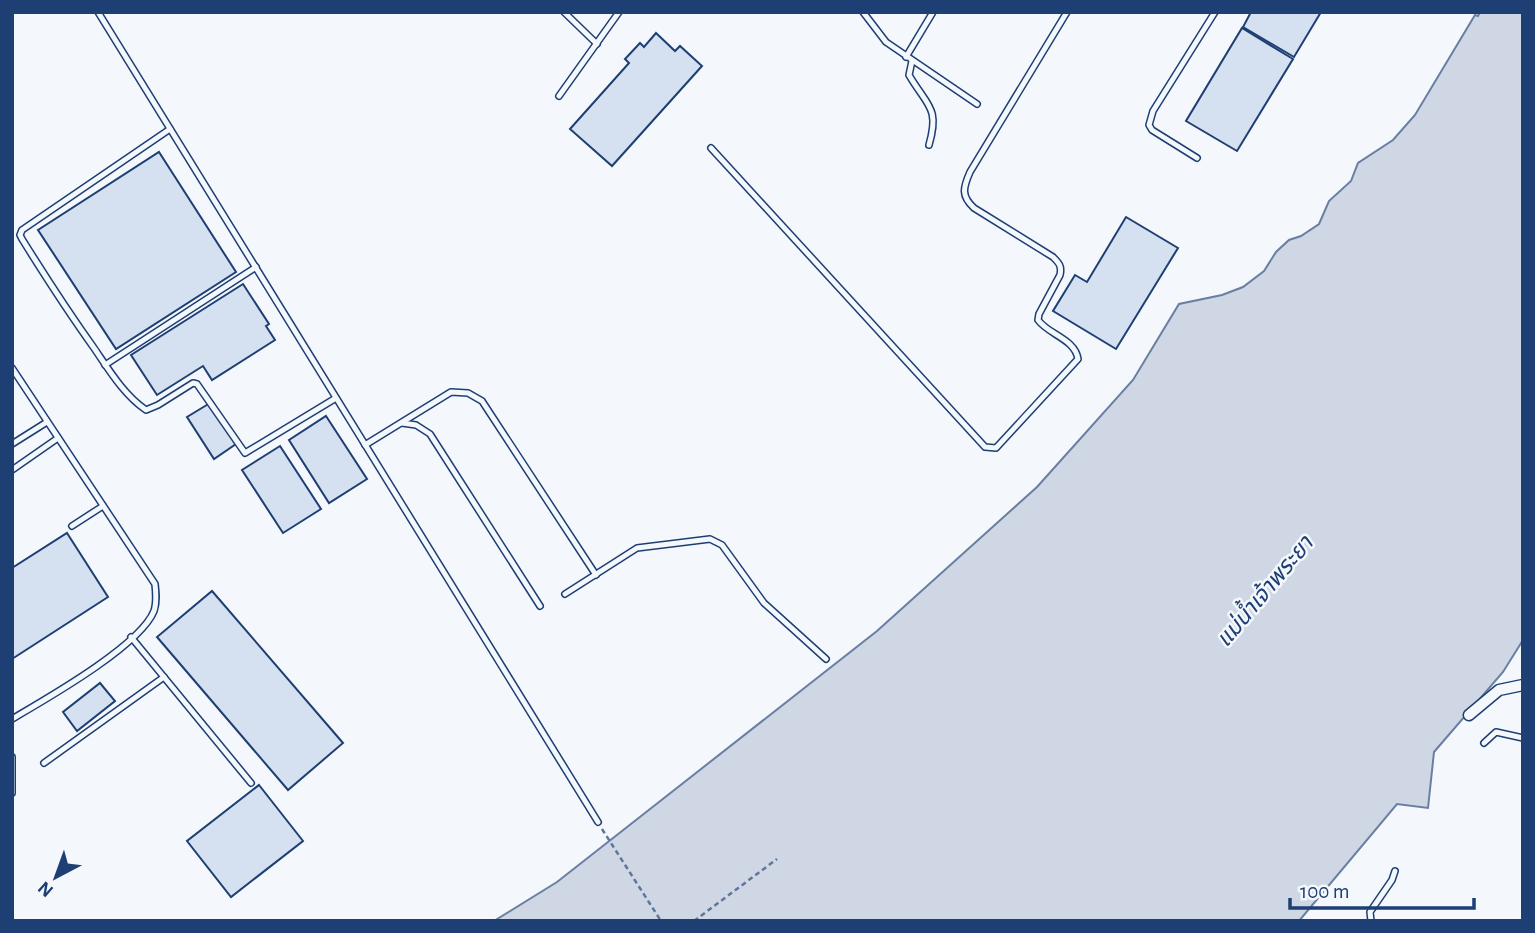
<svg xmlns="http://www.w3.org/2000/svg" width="1535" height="933" viewBox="0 0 1535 933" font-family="'Alegreya Sans','Noto Sans Thai',sans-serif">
	<rect width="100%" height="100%" fill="#f4f7fb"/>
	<polygon fill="#cfd7e4" stroke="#687fa3" stroke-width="2" points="1480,12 1523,12 1523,640 1503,672 1434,752 1428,808 1397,804 1299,921 494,921 557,882 877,631 1037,487 1133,380 1179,304 1222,295 1243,287 1264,271 1276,252 1289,240 1301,236 1319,224 1329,201 1351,181 1358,163 1393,140 1415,115 1475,15 1478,16"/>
	<g fill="#d5e0f0" stroke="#1d3f73" stroke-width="2">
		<polygon points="1251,12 1321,12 1294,57 1243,27"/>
		<polygon points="1242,28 1293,59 1237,151 1186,121"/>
		<polygon points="656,33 675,51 680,46 702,66 612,166 570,129 629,63 625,59 640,43 644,47"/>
		<polygon points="159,152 236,272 116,349 38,230"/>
		<polygon points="1126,217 1178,248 1116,349 1053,311 1075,275 1087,282"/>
		<polygon points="243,284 269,324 266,326 275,340 212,380 203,366 157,395 131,355"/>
		<polygon points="210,403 236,444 214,459 187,417"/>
		<polygon points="326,416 367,479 329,503 289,440"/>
		<polygon points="280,446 321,509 283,533 242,470"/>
		<polygon points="67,533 108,597 12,659 12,568"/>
		<polygon points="212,591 343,743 288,790 157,637"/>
		<polygon points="100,683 115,701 77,731 63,712"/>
		<polygon points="259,785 303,841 231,897 187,841"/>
	</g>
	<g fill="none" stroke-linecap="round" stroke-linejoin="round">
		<g stroke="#1d3f73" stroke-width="8">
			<g id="lane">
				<polyline points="98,12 598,822"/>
				<polyline points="564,12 597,44"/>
				<polyline points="863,12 886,42 977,104"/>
				<polyline points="906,57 933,12"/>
				<path d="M912,61l-3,14c18,31 31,32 20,70"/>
				<polyline points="559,96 619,12"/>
				<path d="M170,129l-148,101 -2,5 2,4c23,37 47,74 72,109 15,22 30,47 52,62l12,-5 35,-22 4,1 48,69 91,-55"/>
				<path d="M711,148l274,299 11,1 82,-89c-3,-20 -29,-24 -40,-39l1,-6 21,-39c2,-9 -1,-12 -7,-18l-79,-49c-13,-12 -11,-20 -4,-36l97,-160"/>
				<polyline points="1197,158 1152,130 1149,125 1153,111 1215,12"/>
				<polyline points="105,365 256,267"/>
				<path d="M12,368l143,216c1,9 2,18 -1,27 -14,35 -108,88 -142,108"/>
				<polyline points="402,423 416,425 430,434 540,606"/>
				<polyline points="12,444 47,422"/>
				<polyline points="365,445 451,392 468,393 482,401 596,575"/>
				<polyline points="12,470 58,438"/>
				<polyline points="72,526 103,506"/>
				<polyline points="565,594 637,548 710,539 722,545 764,603 826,659"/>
				<polyline points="131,637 251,783"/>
				<polyline points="1484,743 1496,732 1523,738"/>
				<polyline points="12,757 12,793"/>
				<polyline points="44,763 164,677"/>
				<polyline points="1371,921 1370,912 1392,880 1395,871"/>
			</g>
		</g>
		<g stroke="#1d3f73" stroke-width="13">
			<polyline id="street" points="1469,715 1499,690 1523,685"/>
		</g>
		<g stroke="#5e769c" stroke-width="2.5" stroke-dasharray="5 3.5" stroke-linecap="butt">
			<polyline points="602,829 661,921"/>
			<polyline points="694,921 777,859"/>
		</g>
		<use href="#lane" stroke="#f4f7fb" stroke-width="5"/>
		<use href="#street" stroke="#f4f7fb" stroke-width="10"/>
	</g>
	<g text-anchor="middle" stroke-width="5" stroke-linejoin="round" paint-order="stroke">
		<g font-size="23" font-style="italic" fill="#1d3f73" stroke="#f4f7fb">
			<text transform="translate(1264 591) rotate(-50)" y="8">แม่น้ำเจ้าพระยา</text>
		</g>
	</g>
	<rect width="1535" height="933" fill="none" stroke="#1d3f73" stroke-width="28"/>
	<g transform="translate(56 877) rotate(221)" stroke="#f4f7fb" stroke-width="5" paint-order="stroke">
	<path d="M0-5L12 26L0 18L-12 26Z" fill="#1d3f73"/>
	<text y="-10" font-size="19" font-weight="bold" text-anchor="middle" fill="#1d3f73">N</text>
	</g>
	<path d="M1290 898v10h184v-10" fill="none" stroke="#1d3f73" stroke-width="3.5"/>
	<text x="1300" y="898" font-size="21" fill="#1d3f73" stroke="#f4f7fb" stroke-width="5" paint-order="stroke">100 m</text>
</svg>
